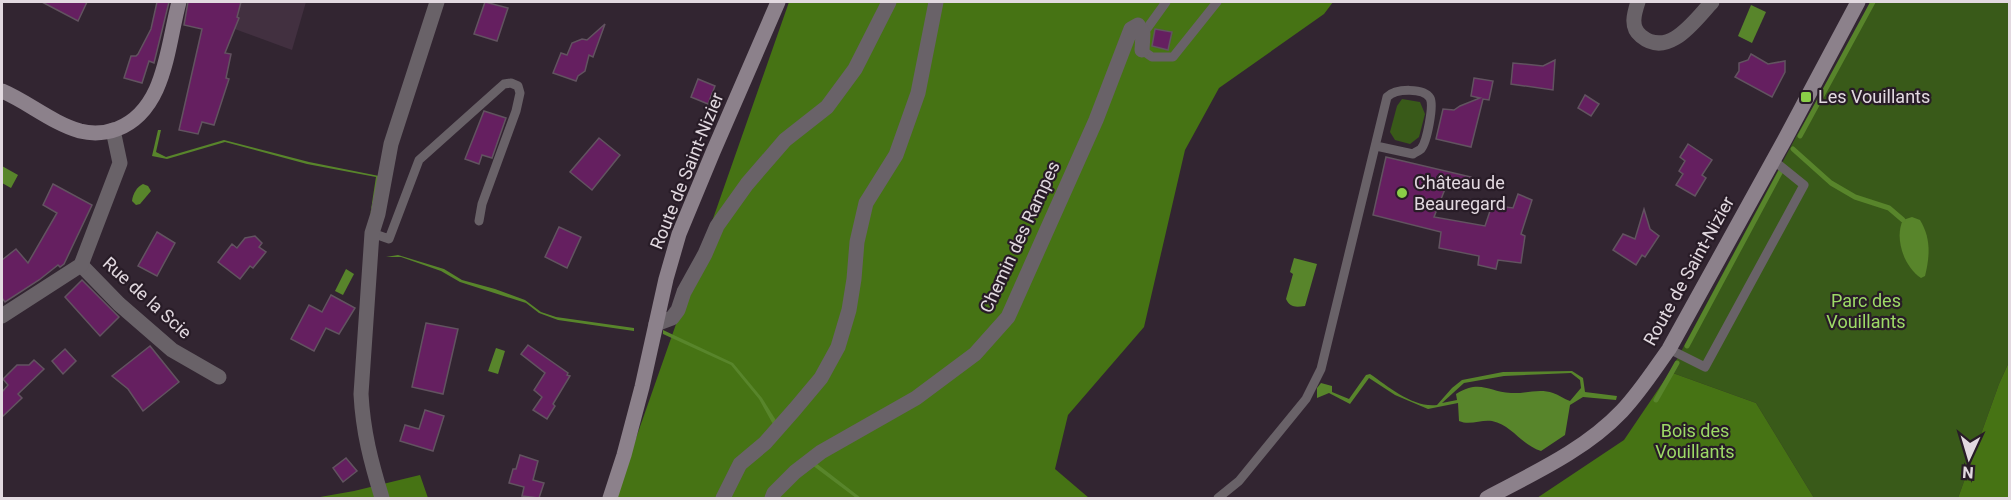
<svg xmlns="http://www.w3.org/2000/svg" width="2011" height="500" viewBox="0 0 2011 500" font-family="Roboto,sans-serif">
	<rect width="100%" height="100%" fill="#322531"/>
	<polygon fill="#423040" points="191,2 306,2 292,50 188,12"/>
	<g fill="#395a19">
		<polygon points="1873,2 2009,2 2009,362 1999,384 1958,498 1814,498 1756,403 1670,372 1797,135"/>
		<polygon points="1402,99 1420,102 1425,114 1419,137 1410,144 1395,140 1390,132 1397,106"/>
	</g>
	<g fill="#467314">
		<polygon points="789,2 1333,2 1324,14 1219,88 1185,150 1144,327 1068,415 1055,469 1089,498 615,498"/>
		<polygon points="2009,362 2009,498 1958,498 1999,384"/>
		<polygon points="1670,372 1756,403 1814,498 1537,498 1624,440"/>
		<polygon points="420,475 428,498 319,498 320,497 354,491"/>
	</g>
	<g fill="#58852b" fill-rule="evenodd">
		<polygon points="1751,5 1766,12 1752,43 1738,36"/>
		<polygon points="158,130 161,130 156,152 166,157 224,140 309,162 379,176 370,216 376,177 307,164 225,142 167,159 152,156"/>
		<polygon points="2,166 18,175 11,188 2,183"/>
		<path d="M143,184l5,2 3,5 -11,13 -4,1 -4,-4c1,-8 5,-14 11,-17z"/>
		<path d="M1912,217l8,3c11,18 10,36 5,56l-4,2c-17,-11 -27,-40 -18,-58z"/>
		<polygon points="398,255 444,269 462,280 495,289 525,300 541,312 556,317 634,328 634,331 558,320 539,313 526,303 460,282 441,271 401,257 386,257"/>
		<path d="M1294,258l23,6 -12,42c-9,1 -15,2 -19,-7l7,-25 -3,-2z"/>
		<polygon points="346,269 354,274 343,295 335,291"/>
		<polygon points="663,330 733,363 762,398 777,422 774,426 759,399 731,365 663,334"/>
		<polygon points="496,348 505,351 498,374 488,371"/>
		<path d="M1572,371l11,7 2,14 32,4 -1,4 -33,-3 -13,8 -5,30 -24,16c-21,-7 -29,-26 -49,-30 -10,-2 -22,5 -33,0l-1,-18 -30,6 -33,-14 -26,-17 -19,26 -21,-11 -12,5v-10l4,-5 11,3v6l17,7 17,-24 4,-1c19,13 43,34 67,31l15,-17 10,-8 41,-8zM1571,373l9,7 1,8 -11,13c-6,-2 -11,-6 -17,-8 -14,-5 -28,1 -42,0 -23,-1 -30,-14 -55,1l1,6 -15,3 22,-20 40,-7z"/>
		<polygon points="812,460 861,498 864,498 856,498 808,462"/>
	</g>
	<g fill="none" stroke-linecap="round" stroke-linejoin="round">
		<g stroke="#58852b" stroke-width="5">
			<polyline points="1800,136 1873,2"/>
			<polyline points="1793,149 1831,183 1855,197 1889,208 1903,220"/>
			<polyline points="1687,346 1781,171"/>
			<polyline points="1656,400 1677,363"/>
		</g>
	</g>
	<g fill="#651f60" stroke="#625360" stroke-width="1.5">
		<polygon points="42,2 87,2 78,21"/>
		<polygon points="157,2 169,2 154,63 149,61 142,83 124,78 131,56 136,56 138,54 151,29"/>
		<polygon points="188,2 241,2 237,17 239,18 225,53 231,54 226,78 229,79 214,125 202,122 198,134 179,130 202,29 184,25"/>
		<polygon points="485,2 508,8 497,41 474,34"/>
		<polygon points="605,24 593,57 589,55 585,71 578,76 576,81 553,73 561,53 567,55 572,43 582,39 587,40"/>
		<polygon points="1155,29 1172,32 1168,50 1152,46"/>
		<polygon points="1751,54 1768,64 1785,61 1785,72 1772,97 1735,77 1739,71 1739,63 1748,60"/>
		<polygon points="1555,60 1553,90 1511,84 1513,63 1543,66"/>
		<polygon points="1474,78 1493,81 1489,100 1483,99 1471,147 1436,139 1443,109 1454,110 1460,106 1480,98 1471,96"/>
		<polygon points="698,79 715,86 708,104 691,97"/>
		<polygon points="1585,95 1599,104 1591,116 1578,108"/>
		<polygon points="484,111 506,118 492,158 482,155 479,164 465,159"/>
		<polygon points="599,138 620,155 592,190 570,172"/>
		<polygon points="1688,144 1712,160 1702,175 1706,178 1695,196 1676,185 1683,174 1679,171 1685,161 1680,157"/>
		<polygon points="1386,157 1471,177 1468,189 1445,189 1434,217 1485,226 1492,205 1513,208 1518,194 1532,200 1521,234 1525,236 1521,263 1498,260 1496,269 1478,265 1479,256 1439,248 1441,232 1373,215"/>
		<polygon points="53,184 92,205 64,264 60,267 58,265 39,280 5,302 2,298 2,260 16,249 28,263 57,213 43,205"/>
		<polygon points="1644,209 1650,229 1659,236 1645,257 1642,255 1636,265 1613,250 1623,234 1635,239"/>
		<polygon points="559,227 581,237 567,268 545,257"/>
		<polygon points="157,232 175,243 157,276 138,266"/>
		<polygon points="255,236 262,243 259,247 266,252 253,268 250,266 240,279 218,262 232,244 237,248 245,238"/>
		<polygon points="82,280 119,317 100,336 65,297"/>
		<polygon points="331,295 355,308 339,334 326,328 314,351 291,339 309,305 322,312"/>
		<polygon points="426,323 458,329 443,394 412,387"/>
		<polygon points="528,345 568,373 567,375 570,376 553,404 555,406 547,419 533,410 542,397 534,390 545,373 521,354"/>
		<polygon points="150,346 179,382 143,411 128,389 112,376"/>
		<polygon points="65,349 76,361 63,374 52,361"/>
		<polygon points="34,360 44,369 18,394 22,398 2,417 2,392 8,385 3,379 17,365 29,365"/>
		<polygon points="425,410 444,416 433,451 400,441 405,425 419,429"/>
		<polygon points="520,455 538,461 533,480 544,483 539,498 522,496 524,487 509,483 513,469 516,469"/>
		<polygon points="346,458 357,471 343,482 333,468"/>
	</g>
	<g fill="none" stroke-linecap="round" stroke-linejoin="round">
		<g stroke="#696268" stroke-width="9">
			<polyline points="1143,34 1166,2"/>
			<polyline points="1142,50 1152,57 1173,57 1217,2"/>
			<polyline points="372,233 389,239 419,160 495,92 504,84 511,83 518,86 520,93 516,111 482,204 479,221"/>
			<polyline points="1669,349 1705,367 1804,185 1773,160"/>
			<path d="M1218,498l21,-17 67,-82 15,-30 66,-272c9,-9 37,-9 43,1 4,7 -3,44 -9,51 -1,1 -7,4 -8,5l-37,-8"/>
		</g>
		<g stroke="#696268" stroke-width="15">
			<path d="M1638,2c-4,12 -8,25 3,34 28,23 54,-16 71,-34"/>
			<polyline points="81,265 119,304 172,350 219,377"/>
			<polyline points="2,316 81,265 120,163 113,130"/>
			<polyline points="656,324 672,318 678,310 684,292 705,254 717,226 747,184 785,140 827,107 855,69 889,2"/>
			<path d="M382,498c-11,-36 -19,-66 -21,-104l11,-161 6,-19 13,-70 46,-142"/>
			<polyline points="723,498 740,464 765,443 795,409 821,378 838,347 849,310 854,279 857,242 866,203 896,155 918,93 936,2"/>
			<polyline points="772,498 774,493 795,472 821,452 916,398 975,354 1008,317 1096,120 1131,29 1138,25 1143,34 1142,50"/>
		</g>
		<g stroke="#8c818b" stroke-width="15">
			<path d="M2,91c26,11 50,32 78,40 12,3 26,2 37,-2 49,-19 50,-83 62,-127"/>
			<polyline points="610,498 624,455 642,387 666,279 679,234 713,152 778,2"/>
			<path d="M1487,498c47,-25 98,-48 135,-87 18,-19 32,-41 47,-62l115,-208 74,-139"/>
		</g>
	</g>
	<g fill="#8ace47" stroke="#281c27" stroke-width="2">
		<rect x="1800" y="91" width="12" height="12" rx="3"/>
		<circle cx="1402" cy="193" r="6"/>
	</g>
	<g text-anchor="middle" stroke-width="4.5" stroke-linejoin="round" paint-order="stroke">
		<g font-size="18" fill="#e2d9e0" stroke="#281c27" text-anchor="start">
			<text x="1818" y="103">Les Vouillants</text>
			<text x="1414" y="189">Château de<tspan x="1414" dy="21">Beauregard</tspan></text>
		</g>
		<g font-size="18" fill="#e2d9e0" stroke="#281c27">
			<text transform="translate(687 171) rotate(-68)" y="6">Route de Saint-Nizier</text>
			<text transform="translate(1020 237) rotate(-65)" y="6">Chemin des Rampes</text>
			<text transform="translate(1689 271) rotate(-61)" y="6">Route de Saint-Nizier</text>
			<text transform="translate(147 298) rotate(42)" y="6">Rue de la Scie</text>
		</g>
		<g font-size="18" fill="#9dda67" stroke="#281c27">
			<text x="1866" y="307">Parc des<tspan x="1866" dy="21">Vouillants</tspan></text>
			<text x="1695" y="437">Bois des<tspan x="1695" dy="21">Vouillants</tspan></text>
		</g>
	</g>
	<rect width="2011" height="500" fill="none" stroke="#e2d9e0" stroke-width="6"/>
	<g transform="translate(1969 458) rotate(184)" stroke="#281c27" stroke-width="4.5" paint-order="stroke">
	<path d="M0-4.5L10 22L0 15L-10 22Z" fill="#e2d9e0"/>
	<text y="-9" font-size="16" font-weight="bold" text-anchor="middle" fill="#e2d9e0">N</text>
	</g>
</svg>
